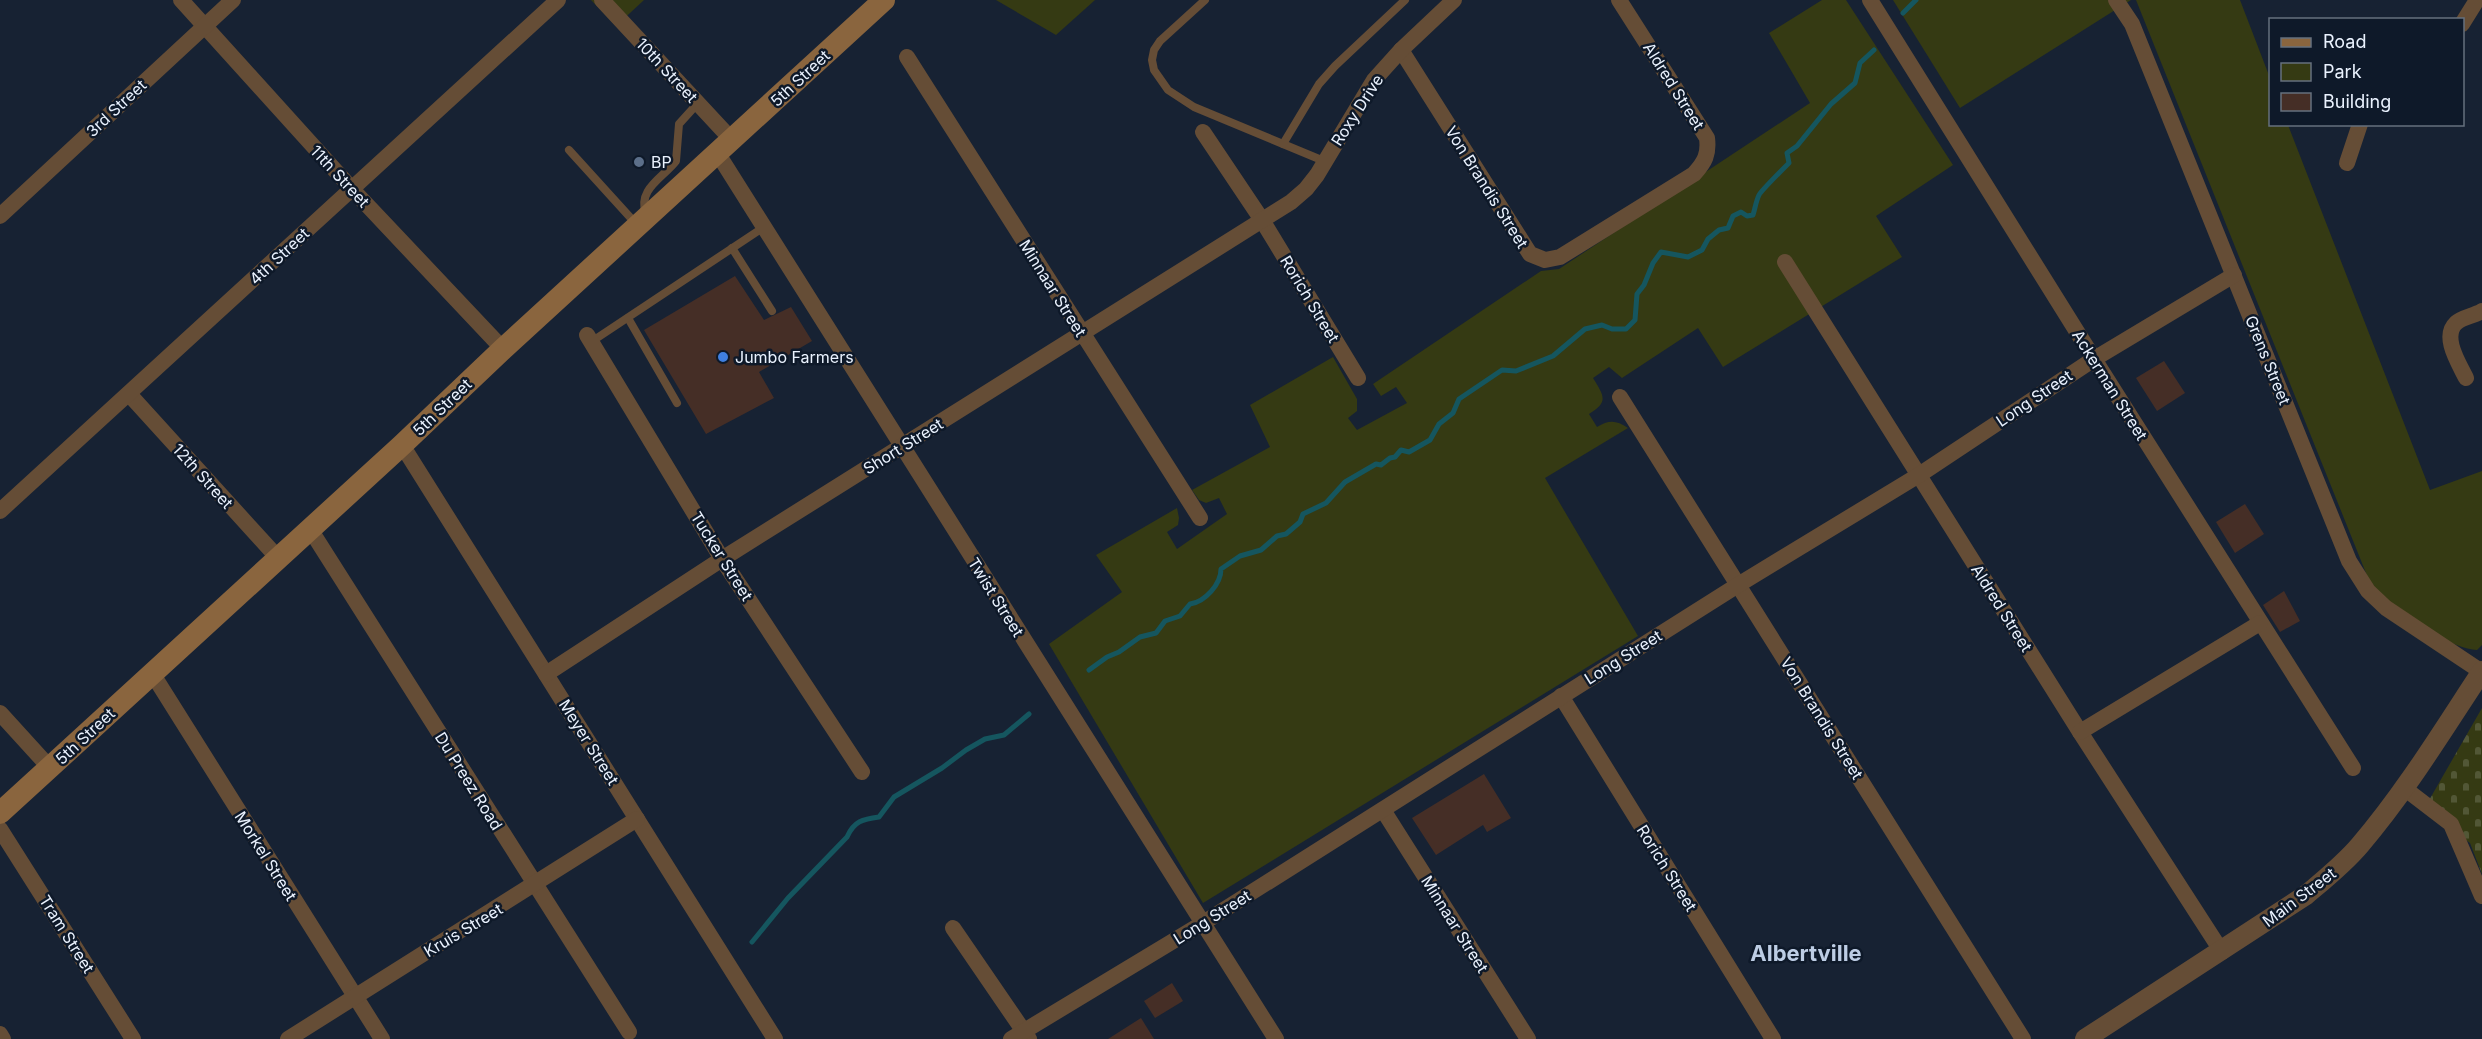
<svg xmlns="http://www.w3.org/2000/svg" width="2482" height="1039" viewBox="0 0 2482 1039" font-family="Inter,sans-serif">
	<defs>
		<pattern id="cemetery-stones" width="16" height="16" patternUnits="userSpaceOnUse" patternTransform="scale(1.5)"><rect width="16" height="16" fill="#353a13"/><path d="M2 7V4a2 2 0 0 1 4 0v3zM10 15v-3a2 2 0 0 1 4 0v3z" fill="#525736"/></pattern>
	</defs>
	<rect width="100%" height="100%" fill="#172233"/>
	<g fill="#353a13">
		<polygon points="591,0 644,0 616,26"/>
		<polygon points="996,0 1095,0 1056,35"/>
		<path d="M1822,0h24l107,165 -77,51 26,41 -179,110 -25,-39 -76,50 -13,-11 -16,11c11,18 16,24 -4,36l8,13c12,-7 19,-7 31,1l-83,50 93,158 -435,267 -154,-259 73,-52 -26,-37 81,-47 2,10 -1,7 -11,7 10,17 50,-35 -8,-16 -13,5 -7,-3 -7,-10 78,-43 -20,-42 83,-48 24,42v12l-9,7 9,12 50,-27 -11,-16 -15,9 -8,-12 168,-113 18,-2 251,-166 -41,-70z"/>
		<polygon points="1893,0 2131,0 1960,108"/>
		<path d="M2136,0h104l30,78v46l18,1 142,365 52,-19v174l-5,5c-23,-1 -66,-27 -84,-43 -9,-7 -16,-16 -23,-24z"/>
	</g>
	<polygon fill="url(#cemetery-stones)" points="2482,708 2482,874 2470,843 2424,809"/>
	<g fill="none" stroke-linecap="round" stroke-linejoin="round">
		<g stroke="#15565f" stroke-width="5">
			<polyline points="1903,13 1916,0"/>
			<path d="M1089,670l18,-13 12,-5 21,-15 16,-4 9,-12 15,-5 10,-12c15,-2 31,-20 31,-35l19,-13 21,-6 16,-14 9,-2 14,-12 3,-8 23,-11 19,-21 31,-18 5,1 9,-7 5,-1 6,-7 8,2 21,-12 9,-16 14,-11 6,-14 43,-29 14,1 37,-15 32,-27 17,-4 10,4h14l9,-9 2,-26 7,-9 9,-22 8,-11 27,5 14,-7 6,-11 11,-9 9,-2 5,-12 8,-4 6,4 6,-1c2,-6 3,-14 6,-20 2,-4 26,-28 30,-32l-2,-10 10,-7 34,-42 24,-21 5,-20 14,-13"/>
			<path d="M752,942l36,-44 59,-61c7,-16 16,-18 32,-20l15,-20 48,-29 24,-18 19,-11 19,-4 25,-21"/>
		</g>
	</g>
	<g fill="#452e26">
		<polygon points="735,276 764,320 791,307 812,341 759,372 774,398 706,434 644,330"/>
		<polygon points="2164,361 2185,393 2157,411 2136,378"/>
		<polygon points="2245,504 2264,534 2235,553 2216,522"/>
		<polygon points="2284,591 2300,621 2280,632 2263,605"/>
		<polygon points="1484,774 1511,818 1487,832 1483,825 1436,855 1412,818"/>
		<polygon points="1172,983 1183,1001 1155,1018 1144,1001"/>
		<polygon points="1141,1018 1154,1039 1108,1039"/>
	</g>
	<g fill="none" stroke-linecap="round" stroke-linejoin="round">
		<g stroke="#654d36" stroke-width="8">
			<polyline points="1205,0 1160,41 1154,50 1152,60 1154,70 1168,90 1194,107 1324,161"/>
			<polyline points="1283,144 1319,84 1335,66 1405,0"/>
			<polyline points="569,150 638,226"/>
			<path d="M646,214c-9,-25 17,-36 30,-53l3,-37 19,-21"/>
			<polyline points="732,248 772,311"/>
			<polyline points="628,318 677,403"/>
			<polyline points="591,342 764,227"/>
		</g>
		<g stroke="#654d36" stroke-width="16">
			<polyline points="181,0 352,189 503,349"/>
			<polyline points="602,0 732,140"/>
			<polyline points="1870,0 2094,359 2353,768"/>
			<polyline points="2116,0 2132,24 2349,561 2368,591 2386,608 2482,672"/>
			<polyline points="2462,24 2477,0"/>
			<path d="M1401,50l129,204 15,6 15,-3 134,-83c11,-12 15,-20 13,-36l-88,-138"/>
			<polyline points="907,57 1200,518"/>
			<polyline points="1203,132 1262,220 1358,378"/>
			<polyline points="718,154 1276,1039"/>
			<polyline points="2347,163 2360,124"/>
			<polyline points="0,216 233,0"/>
			<polyline points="1785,262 2080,732 2222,952"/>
			<polyline points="587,335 722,559 862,772"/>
			<path d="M2466,378c-6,-13 -25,-41 -10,-55 6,-6 18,-7 26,-12"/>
			<polyline points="129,394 278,558"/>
			<polyline points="1620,397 2023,1039"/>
			<polyline points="402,445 775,1039"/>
			<polyline points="0,511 558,0"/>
			<polyline points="310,529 629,1032"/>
			<polyline points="152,673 382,1039"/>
			<polyline points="546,674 722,559 1291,202 1306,189 1317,175 1374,80 1401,50 1454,0"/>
			<polyline points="1561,696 1773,1039"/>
			<polyline points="0,713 50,768"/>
			<polyline points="2080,732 2260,623"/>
			<polyline points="2404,788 2451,824 2482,896"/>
			<polyline points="1383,810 1528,1039"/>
			<polyline points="0,829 133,1039"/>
			<polyline points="953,928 1029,1039"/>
			<polyline points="0,1034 3,1039"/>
			<polyline points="288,1039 637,819"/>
			<polyline points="1011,1039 1203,923 1738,585 1919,475 2094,359 2234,275"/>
		</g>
		<path stroke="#654d36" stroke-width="20" d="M2085,1039l221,-144c19,-16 38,-31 54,-50 46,-54 83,-115 122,-174"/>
		<polyline stroke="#8a653e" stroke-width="22" points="0,813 402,445 503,349 884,0"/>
	</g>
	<circle fill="#5c6f8a" stroke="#0e1929" stroke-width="2" cx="639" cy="162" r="6"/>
	<circle fill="#3f7fe0" stroke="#0e1929" stroke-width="2" cx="723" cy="357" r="6"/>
	<g text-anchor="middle" stroke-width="5" stroke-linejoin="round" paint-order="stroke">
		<g font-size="16" fill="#eaf2fe" stroke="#0e1929">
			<text transform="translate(667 70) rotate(47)" y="6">10th Street</text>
			<text transform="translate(800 78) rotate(-43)" y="6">5th Street</text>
			<text transform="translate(1674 86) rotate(58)" y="6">Aldred Street</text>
			<text transform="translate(116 108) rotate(-43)" y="6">3rd Street</text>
			<text transform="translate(1357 110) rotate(-57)" y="6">Roxy Drive</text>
			<text transform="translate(340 176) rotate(47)" y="6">11th Street</text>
			<text transform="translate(1487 187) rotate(58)" y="6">Von Brandis Street</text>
			<text transform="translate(279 256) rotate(-43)" y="6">4th Street</text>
			<text transform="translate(1053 288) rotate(58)" y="6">Minnaar Street</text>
			<text transform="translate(1310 299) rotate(59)" y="6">Rorich Street</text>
			<text transform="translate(2268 360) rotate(68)" y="6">Grens Street</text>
			<text transform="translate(2110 385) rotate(58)" y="6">Ackerman Street</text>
			<text transform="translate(2034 398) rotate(-34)" y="6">Long Street</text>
			<text transform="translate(442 407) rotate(-44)" y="6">5th Street</text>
			<text transform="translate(903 446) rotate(-32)" y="6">Short Street</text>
			<text transform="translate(203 476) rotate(48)" y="6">12th Street</text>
			<text transform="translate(722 556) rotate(58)" y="6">Tucker Street</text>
			<text transform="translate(996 597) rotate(58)" y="6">Twist Street</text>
			<text transform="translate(2002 608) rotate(58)" y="6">Aldred Street</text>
			<text transform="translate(1623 657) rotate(-32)" y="6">Long Street</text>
			<text transform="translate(1822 718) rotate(58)" y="6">Von Brandis Street</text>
			<text transform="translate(85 736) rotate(-43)" y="6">5th Street</text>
			<text transform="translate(589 742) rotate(58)" y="6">Meyer Street</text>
			<text transform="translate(469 781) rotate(58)" y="6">Du Preez Road</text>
			<text transform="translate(266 856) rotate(58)" y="6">Morkel Street</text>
			<text transform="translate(1667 868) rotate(58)" y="6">Rorich Street</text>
			<text transform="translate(2299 897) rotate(-37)" y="6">Main Street</text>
			<text transform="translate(1212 917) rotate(-32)" y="6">Long Street</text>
			<text transform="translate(1455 924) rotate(58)" y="6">Minnaar Street</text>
			<text transform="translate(463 930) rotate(-31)" y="6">Kruis Street</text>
			<text transform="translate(67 934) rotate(58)" y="6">Tram Street</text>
		</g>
		<g font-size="16" fill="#eaf2fe" stroke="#0e1929" text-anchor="start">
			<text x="651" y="168">BP</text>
			<text x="735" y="363">Jumbo Farmers</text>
		</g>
		<g font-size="22" font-weight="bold" fill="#bdcde4" stroke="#0e1929">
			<text x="1806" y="961">Albertville</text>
		</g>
	</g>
	<rect x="2269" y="18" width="195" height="108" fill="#0e1929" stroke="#66707e" stroke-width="1.5"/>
	<rect x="2281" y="38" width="30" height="9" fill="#8a653e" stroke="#66707e" stroke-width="1.5"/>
	<text x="2323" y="48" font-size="18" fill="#eaf2fe">Road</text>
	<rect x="2281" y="63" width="30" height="18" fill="#353a13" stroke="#66707e" stroke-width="1.5"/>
	<text x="2323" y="78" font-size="18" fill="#eaf2fe">Park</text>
	<rect x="2281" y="93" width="30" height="18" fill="#452e26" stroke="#66707e" stroke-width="1.5"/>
	<text x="2323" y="108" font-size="18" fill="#eaf2fe">Building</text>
</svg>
